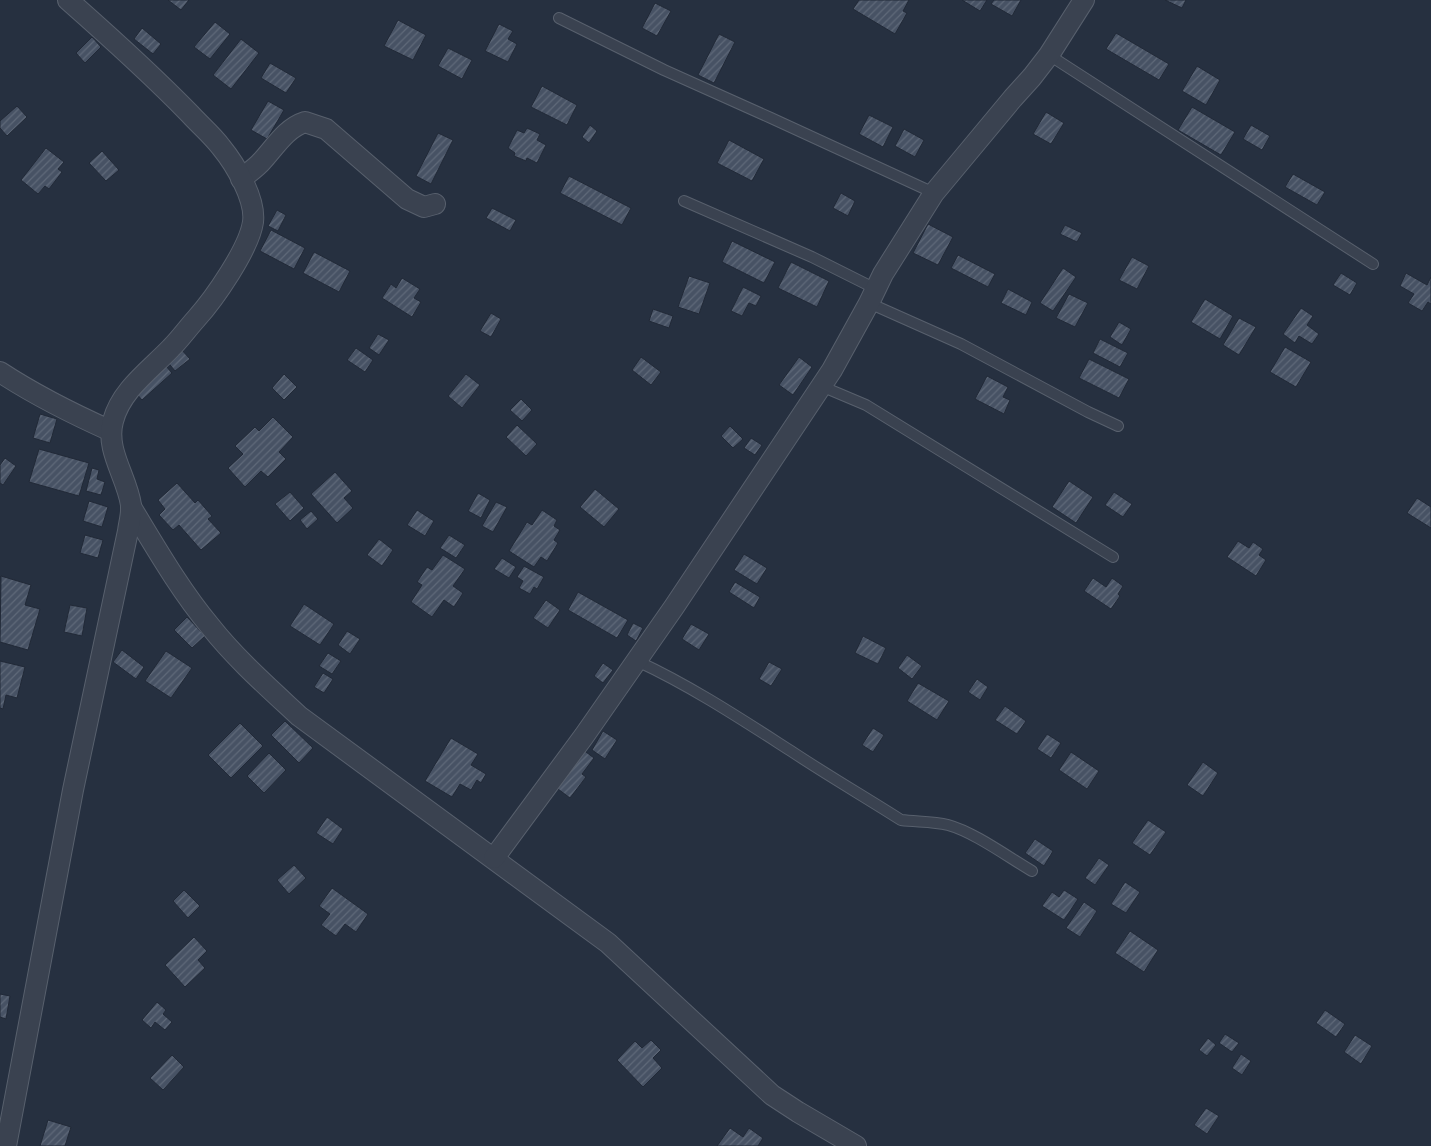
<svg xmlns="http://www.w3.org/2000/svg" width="1431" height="1146" viewBox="0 0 1431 1146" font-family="'Golos Text',sans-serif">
	<defs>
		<pattern id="building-hatch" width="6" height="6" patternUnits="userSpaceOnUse" patternTransform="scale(1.25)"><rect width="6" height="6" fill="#475264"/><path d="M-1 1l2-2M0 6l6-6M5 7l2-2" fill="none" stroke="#5f6979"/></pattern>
	</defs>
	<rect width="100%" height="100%" fill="#263040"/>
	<g fill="url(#building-hatch)" stroke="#212937">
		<polygon points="168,0 189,0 181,10"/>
		<polygon points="859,0 909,0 903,11 907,13 895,34 853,9"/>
		<polygon points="962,0 987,0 980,11"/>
		<polygon points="994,0 1021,0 1012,16 991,4"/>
		<polygon points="1165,0 1186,0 1182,8"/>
		<polygon points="655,3 671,11 657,36 642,28"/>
		<polygon points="398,20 426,35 413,60 384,46"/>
		<polygon points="215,22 230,34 210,59 194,47"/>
		<polygon points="499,24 513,31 508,39 517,44 508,62 485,51"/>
		<polygon points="142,28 161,44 153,54 134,39"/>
		<polygon points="1116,33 1169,64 1159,80 1106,49"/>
		<polygon points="719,34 735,42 714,83 698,75"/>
		<polygon points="92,37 101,47 85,63 76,53"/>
		<polygon points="241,39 259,53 231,89 213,75"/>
		<polygon points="448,48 472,60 462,79 438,66"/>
		<polygon points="270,63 296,78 286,93 261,78"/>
		<polygon points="1197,66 1220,80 1206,105 1182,91"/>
		<polygon points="542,86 577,105 567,125 531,107"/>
		<polygon points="268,101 284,110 267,139 251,130"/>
		<polygon points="17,106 27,117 7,136 0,128 0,121"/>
		<polygon points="1192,107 1235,132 1221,155 1178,130"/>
		<polygon points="1046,112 1064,123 1051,144 1033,134"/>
		<polygon points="869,115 893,127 883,147 859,134"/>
		<polygon points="590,125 597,131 589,143 582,137"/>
		<polygon points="1251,125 1270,136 1262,150 1243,139"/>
		<polygon points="527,128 540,134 537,140 546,145 537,163 527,158 526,161 514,156 515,153 508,148 517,130 524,133"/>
		<polygon points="904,129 924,140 915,157 895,146"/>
		<polygon points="438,133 453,140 431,184 416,176"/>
		<polygon points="729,140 764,159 752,181 717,163"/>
		<polygon points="46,148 64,162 58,169 62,172 49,189 45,186 38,194 21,180"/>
		<polygon points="102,151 119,170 106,181 89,163"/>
		<polygon points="1293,174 1325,192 1317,205 1285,187"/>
		<polygon points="569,176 631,208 622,225 560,193"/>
		<polygon points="841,193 855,201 848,216 833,208"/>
		<polygon points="492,208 516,220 510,231 486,218"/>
		<polygon points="277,210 286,215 278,231 268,226"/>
		<polygon points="928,224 953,237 938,265 913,253"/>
		<polygon points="1065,225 1082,233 1077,242 1060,234"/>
		<polygon points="271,230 305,248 294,269 260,251"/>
		<polygon points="732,241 775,262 764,283 722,262"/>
		<polygon points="314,252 350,271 339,292 303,273"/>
		<polygon points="958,255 995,274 988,287 951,268"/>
		<polygon points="1132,257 1149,266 1137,289 1119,280"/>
		<polygon points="791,262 829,281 817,307 778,288"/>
		<polygon points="1063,268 1076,277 1053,311 1040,303"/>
		<polygon points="1341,273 1357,283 1350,295 1333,285"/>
		<polygon points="1406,273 1427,285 1431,277 1431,304 1428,302 1422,311 1408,303 1414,294 1400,286"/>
		<polygon points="689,276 710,283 699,314 678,307"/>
		<polygon points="402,278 420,289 414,298 421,302 412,317 382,298 391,284 396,288"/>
		<polygon points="743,287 761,296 756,306 749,303 742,316 731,311"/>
		<polygon points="1008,289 1032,302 1026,315 1001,303"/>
		<polygon points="1069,294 1088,303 1075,327 1056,318"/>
		<polygon points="1205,299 1233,316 1220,339 1191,322"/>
		<polygon points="1301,308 1313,316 1307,325 1319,334 1312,344 1299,336 1295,343 1283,334"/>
		<polygon points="653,309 673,316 669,328 649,321"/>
		<polygon points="491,313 501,319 491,337 480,331"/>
		<polygon points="1239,318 1256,327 1239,355 1223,345"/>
		<polygon points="1119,322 1131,329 1122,345 1110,337"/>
		<polygon points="378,334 389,340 379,355 369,348"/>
		<polygon points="1100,339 1128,353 1120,367 1093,353"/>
		<polygon points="1285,347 1311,362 1296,387 1270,372"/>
		<polygon points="180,348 190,359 175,371 166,360"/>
		<polygon points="356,348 373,360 365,372 347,360"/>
		<polygon points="641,357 661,372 651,385 632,370"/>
		<polygon points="799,357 812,367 793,395 779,385"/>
		<polygon points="1089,359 1129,379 1119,398 1079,378"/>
		<polygon points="165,365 172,373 142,400 135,392"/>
		<polygon points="284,374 297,387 284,400 272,388"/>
		<polygon points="466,374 480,385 462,408 448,396"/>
		<polygon points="987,376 1008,387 1003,397 1010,400 1004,414 975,399"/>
		<polygon points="521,399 532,410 522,421 510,410"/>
		<polygon points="40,414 57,419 50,443 33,438"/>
		<polygon points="273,417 293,437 279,452 286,459 268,477 261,471 245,487 228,468 243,454 235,446 255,427 259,431"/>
		<polygon points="517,425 537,444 526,456 506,437"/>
		<polygon points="730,426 743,439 733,448 721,436"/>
		<polygon points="751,438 762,445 755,455 744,448"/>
		<polygon points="39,449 89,463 79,496 29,482"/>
		<polygon points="5,458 16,466 3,485 0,483 0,465"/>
		<polygon points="92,468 99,470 97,479 105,482 101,495 86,491"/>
		<polygon points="335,472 352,491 344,498 353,508 337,523 311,494"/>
		<polygon points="1069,481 1093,497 1076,523 1052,507"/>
		<polygon points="177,483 195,503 198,500 212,516 208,519 221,533 201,550 179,525 173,530 159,515 165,509 158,500"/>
		<polygon points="595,489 619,509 604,527 580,507"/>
		<polygon points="290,492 304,508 290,521 275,504"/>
		<polygon points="1114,492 1132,504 1123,517 1105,505"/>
		<polygon points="478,493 490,500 481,518 468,511"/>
		<polygon points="1417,498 1431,507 1431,528 1407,513"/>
		<polygon points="89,501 108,507 102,527 83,521"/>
		<polygon points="496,502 507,507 493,532 482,526"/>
		<polygon points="417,510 434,521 425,536 407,525"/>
		<polygon points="542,510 557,520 554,526 560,530 554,540 558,543 547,561 541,557 534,567 509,551 527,522 532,525"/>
		<polygon points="311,511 318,519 307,529 300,520"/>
		<polygon points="85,535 103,540 98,558 80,553"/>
		<polygon points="449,535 465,545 456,558 440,548"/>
		<polygon points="379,539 393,550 382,566 367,555"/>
		<polygon points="1238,541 1249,548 1253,542 1263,549 1259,555 1266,560 1256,576 1227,557"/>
		<polygon points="744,554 767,568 757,584 734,570"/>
		<polygon points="443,555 465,569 453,586 463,593 454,607 444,600 432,617 411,602 422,585 417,582 427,567 432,570"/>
		<polygon points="502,558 516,567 509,578 494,569"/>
		<polygon points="524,566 544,577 537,589 534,587 530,594 519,588 523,581 517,577"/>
		<polygon points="1,576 31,585 25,605 40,609 28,650 0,642"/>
		<polygon points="1093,578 1106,587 1112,578 1123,586 1118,594 1120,596 1111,609 1084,591"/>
		<polygon points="735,582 760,597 754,608 729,592"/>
		<polygon points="578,592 628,620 617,638 568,610"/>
		<polygon points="546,600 560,610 548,628 533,618"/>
		<polygon points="304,604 334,624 320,645 290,626"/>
		<polygon points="70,605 87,608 82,636 64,632"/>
		<polygon points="187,617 205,636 192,648 174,630"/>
		<polygon points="633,623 643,628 636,641 627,635"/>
		<polygon points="691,624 709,634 699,650 682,639"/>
		<polygon points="347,631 360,639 350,654 338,645"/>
		<polygon points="863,636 886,648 878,664 855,653"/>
		<polygon points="122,650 144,667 136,679 113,662"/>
		<polygon points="166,651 192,668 171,698 145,681"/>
		<polygon points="328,653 341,661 332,674 319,666"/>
		<polygon points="907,655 922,666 912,679 898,668"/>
		<polygon points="0,661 25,667 17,698 6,695 3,709 0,708"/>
		<polygon points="769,662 782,669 771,686 759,679"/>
		<polygon points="603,663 613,670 603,683 594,676"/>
		<polygon points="323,673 333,679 324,693 314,687"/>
		<polygon points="977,679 988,687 980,700 968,692"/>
		<polygon points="918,683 949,701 937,720 907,701"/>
		<polygon points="1005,706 1026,721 1017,734 995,720"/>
		<polygon points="285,721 313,748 299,763 271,735"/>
		<polygon points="240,723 263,746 231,778 208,755"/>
		<polygon points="873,728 884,735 873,752 862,745"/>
		<polygon points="603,731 617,740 605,759 592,750"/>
		<polygon points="1047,734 1061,743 1051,758 1037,749"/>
		<polygon points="451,738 478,754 471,765 486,774 481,783 477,780 471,790 460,784 452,797 425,781"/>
		<polygon points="582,749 594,758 582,774 586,777 570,798 554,786"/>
		<polygon points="1071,752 1099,771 1087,789 1059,770"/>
		<polygon points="269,753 286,770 264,793 247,776"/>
		<polygon points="1203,762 1218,773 1203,796 1187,785"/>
		<polygon points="327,817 343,829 333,844 316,833"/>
		<polygon points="1148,820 1166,832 1150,855 1132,843"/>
		<polygon points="1035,839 1053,851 1044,866 1025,853"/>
		<polygon points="1099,858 1109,865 1095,885 1085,878"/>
		<polygon points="294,865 306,878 289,894 277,880"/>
		<polygon points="1125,882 1140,892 1126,913 1111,904"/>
		<polygon points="332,888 368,914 356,932 345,924 336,936 321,925 330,914 319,906"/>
		<polygon points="184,890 200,906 188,918 173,901"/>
		<polygon points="1064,890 1078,899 1064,920 1042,906 1052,892 1059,897"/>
		<polygon points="1084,902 1097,911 1080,937 1066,928"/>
		<polygon points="1130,931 1158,950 1144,972 1115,953"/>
		<polygon points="194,937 207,951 198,960 205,968 185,987 165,965"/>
		<polygon points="0,994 10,996 6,1019 0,1017"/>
		<polygon points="157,1002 166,1010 163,1014 172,1022 165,1030 155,1022 151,1028 142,1020"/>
		<polygon points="1325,1010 1345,1024 1336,1037 1316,1023"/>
		<polygon points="1225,1034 1239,1043 1232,1052 1219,1043"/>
		<polygon points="1355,1035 1372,1046 1361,1064 1344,1052"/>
		<polygon points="1208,1038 1216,1045 1207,1056 1199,1050"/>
		<polygon points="651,1040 661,1050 653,1058 662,1068 643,1087 617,1060 635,1041 642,1048"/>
		<polygon points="1241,1054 1251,1061 1242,1075 1232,1068"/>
		<polygon points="172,1055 184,1067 163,1090 150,1078"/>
		<polygon points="1206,1108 1219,1116 1207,1134 1194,1125"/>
		<polygon points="48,1120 71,1127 65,1146 40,1146"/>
		<polygon points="730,1128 743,1137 749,1128 763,1138 758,1146 717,1146"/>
	</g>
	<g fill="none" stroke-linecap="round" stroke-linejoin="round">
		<g stroke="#58606d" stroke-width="12">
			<g id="lane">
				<polyline points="559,18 664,70 771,118 934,193"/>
				<polyline points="1049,55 1373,264"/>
				<polyline points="684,201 812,257 876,289"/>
				<polyline points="869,303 961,344 1088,412 1118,426"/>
				<polyline points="821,386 866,405 1113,557"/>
				<path d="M637,661c54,25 104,58 154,90 36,24 74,46 110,69 16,2 32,1 47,5 26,7 60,32 84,46"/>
			</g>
		</g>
		<g stroke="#58606d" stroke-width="22">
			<g id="street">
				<path d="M241,179c7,-6 15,-11 21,-18 13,-14 24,-33 43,-39l21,7 81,70 17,8 11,-3"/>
				<path d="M0,372c35,23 73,42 111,59"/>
				<path d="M131,507c25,41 49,83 79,119 26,33 59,62 89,90l309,227 164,152 26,17 58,34"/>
				<polyline points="494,858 584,736 674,607 832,370 869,303 883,274 934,193 1013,98 1032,77 1049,55 1084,0"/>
				<path d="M6,1146l67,-356 55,-259c1,-8 4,-18 3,-26 -4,-28 -26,-55 -18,-84 8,-31 37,-51 58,-73 9,-9 16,-19 25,-29 18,-20 53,-70 57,-97 3,-23 -18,-58 -32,-75 -9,-12 -21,-22 -31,-33 -39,-40 -80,-77 -122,-114"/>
			</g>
		</g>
		<use href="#lane" stroke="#3a4250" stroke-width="10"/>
		<use href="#street" stroke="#3a4250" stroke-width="20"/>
	</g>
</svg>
